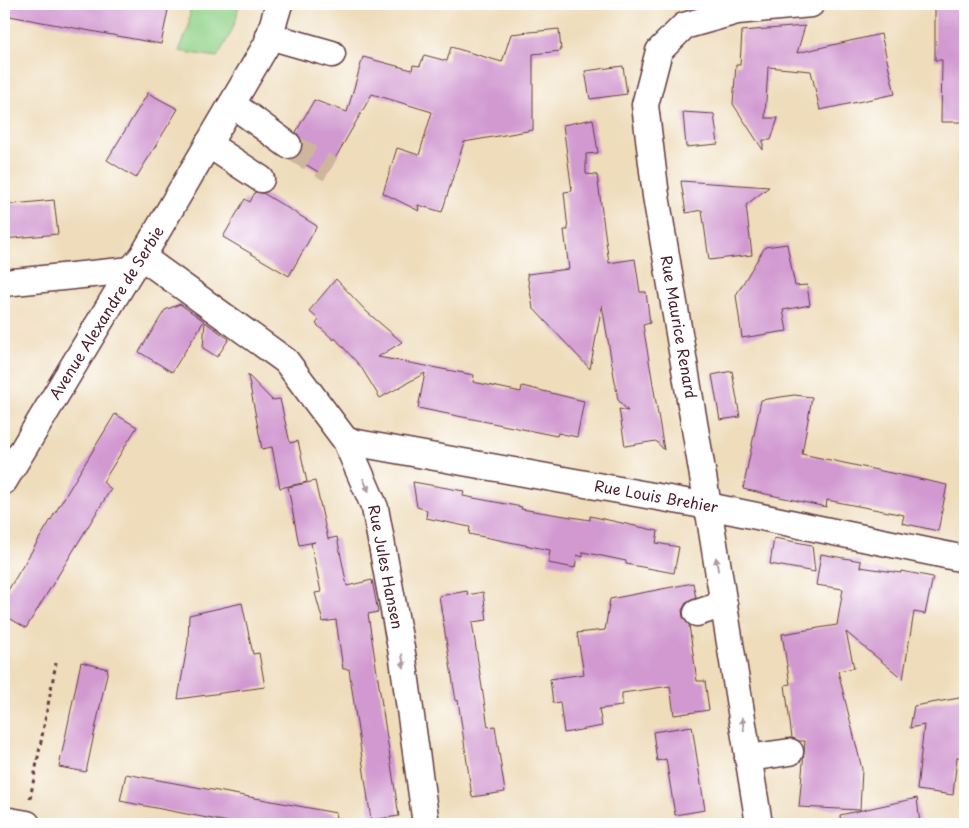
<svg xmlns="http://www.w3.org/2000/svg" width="969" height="828" viewBox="0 0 969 828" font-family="'Playpen Sans',sans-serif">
	<rect width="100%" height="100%" fill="#fff"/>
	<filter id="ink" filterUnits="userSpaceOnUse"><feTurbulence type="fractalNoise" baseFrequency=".02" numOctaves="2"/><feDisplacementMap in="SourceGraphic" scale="10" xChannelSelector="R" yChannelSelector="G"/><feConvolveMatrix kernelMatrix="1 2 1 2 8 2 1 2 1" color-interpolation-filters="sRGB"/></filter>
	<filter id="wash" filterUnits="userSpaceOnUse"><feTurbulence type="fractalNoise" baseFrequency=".0096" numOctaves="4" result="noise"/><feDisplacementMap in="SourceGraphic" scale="20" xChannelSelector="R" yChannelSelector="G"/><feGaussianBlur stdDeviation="1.12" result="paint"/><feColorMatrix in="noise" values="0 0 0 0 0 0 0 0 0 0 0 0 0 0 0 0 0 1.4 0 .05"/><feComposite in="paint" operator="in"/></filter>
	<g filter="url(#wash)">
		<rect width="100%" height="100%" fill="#eedcba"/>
		<path fill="#93d389" stroke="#6e795a" d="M190,4h48c1,18 -12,38 -21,53l-38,-6 10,-25z"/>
		<g id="blocks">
			<g fill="#d199d0">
				<polygon points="4,4 136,4 168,10 161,44 4,15"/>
				<polygon points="935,4 965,4 965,122 941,122 942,60 935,60"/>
				<polygon points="805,26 797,53 881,34 895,94 820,110 811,71 768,67 765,118 778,118 771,140 763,140 763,150 733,104 736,65 740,65 742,31"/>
				<polygon points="559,29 561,51 533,54 533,130 464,142 442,212 418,205 419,211 383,193 397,148 419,155 432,112 372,94 325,176 295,158 300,153 303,146 301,139 296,132 314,100 347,112 363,57 412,70 413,65 420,66 424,55 447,61 451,47 502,62 511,34"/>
				<polygon points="623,66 627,94 590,99 585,71"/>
				<polygon points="148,93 178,109 136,178 107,160"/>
				<polygon points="683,112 714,114 718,144 686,147"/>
				<polygon points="593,119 598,153 586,154 586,174 597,175 609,263 635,259 640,292 646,292 650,323 643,325 664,450 656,441 625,446 619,409 628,411 618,400 602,305 590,369 533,308 527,274 569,269 564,230 568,230 564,192 572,191 563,125"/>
				<polygon points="681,181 769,187 746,205 752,255 709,260 702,210 686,213"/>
				<polygon points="255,192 263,193 317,226 289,276 223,237 245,199 250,202"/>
				<polygon points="54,200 58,234 4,239 4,205"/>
				<polygon points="787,244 795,286 807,285 810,305 783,310 787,331 742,338 736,295 765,247"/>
				<polygon points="336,279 367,312 402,342 378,357 474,375 473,382 521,392 522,386 584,401 577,437 558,433 557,436 418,408 425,373 380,398 361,367 335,338 334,340 316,324 319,320 309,311"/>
				<polygon points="180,304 204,321 172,372 139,352 165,310"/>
				<polygon points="205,322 229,339 217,357 203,348"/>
				<polygon points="732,371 740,417 720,420 712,375"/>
				<polygon points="248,375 272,400 280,399 290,443 298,441 307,482 280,488 272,447 262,449"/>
				<polygon points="794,395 812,397 802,454 947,485 938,531 902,523 904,515 827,500 826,507 743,489 761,400"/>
				<polygon points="115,414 137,427 103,482 111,489 26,628 4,615 4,597"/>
				<polygon points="315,481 328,539 337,537 347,586 372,580 378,612 368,614 399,816 371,820 349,669 343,669 336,620 323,622 315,593 321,592 311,543 315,542 299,545 288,487"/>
				<polygon points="413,482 464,491 463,496 522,507 521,509 590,520 590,516 658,531 656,543 679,547 674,573 626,564 626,561 583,552 583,557 577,555 575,568 548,563 550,550 469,534 470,527 426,518 427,510 417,507"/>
				<polygon points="774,538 812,545 815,572 770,564"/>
				<polygon points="821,554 861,561 860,567 901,573 901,571 933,577 925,614 914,612 903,679 846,632 854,668 838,671 862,769 860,810 799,807 805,741 800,741 792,738 785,685 790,684 782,634 837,625 843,589 816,585"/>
				<polygon points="693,583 696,598 686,603 682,610 683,617 689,625 697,681 705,681 709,710 674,715 670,686 622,693 622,706 599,709 602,726 564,733 560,702 553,703 550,679 584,674 577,633 605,630 610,599"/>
				<polygon points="467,591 468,595 483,592 487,620 472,622 488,727 495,726 505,792 472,797 458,700 456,701 439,596"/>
				<polygon points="242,603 253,654 259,653 265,687 178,699 188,641 189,615"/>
				<polygon points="81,662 108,669 86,772 59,767"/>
				<polygon points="965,697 965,723 961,757 957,757 953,795 917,790 924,725 910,728 914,706"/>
				<polygon points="692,726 705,810 675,815 666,759 657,761 653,732"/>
				<polygon points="126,774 336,813 335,824 238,824 120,801"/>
				<polygon points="917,798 920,824 841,824 840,815"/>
			</g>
		</g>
	</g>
	<g filter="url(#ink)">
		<use href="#blocks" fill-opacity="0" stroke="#633b40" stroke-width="1"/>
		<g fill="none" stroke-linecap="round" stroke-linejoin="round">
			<polyline stroke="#cdb69d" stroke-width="26" stroke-dasharray="26 13" stroke-linecap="butt" points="288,145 330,169"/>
			<g stroke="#633b40" stroke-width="29">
				<g id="minor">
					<polyline points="269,36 332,54"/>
					<polyline points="232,104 288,145"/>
					<polyline points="208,144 261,179"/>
					<polyline points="142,257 286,361 346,441 375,508 403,659 426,824"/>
					<polyline points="4,283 131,270"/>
					<polyline points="346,441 708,506 965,559"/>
					<polyline points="4,481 131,270 142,257 267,44 279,4"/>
					<polyline points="697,613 724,604"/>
					<polyline points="748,758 790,752"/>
					<polyline points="4,820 27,824"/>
					<polyline points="759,824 708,506 656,196 645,105 659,51 684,26 737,11 811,4"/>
				</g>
			</g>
			<polyline stroke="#633b40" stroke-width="3" stroke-dasharray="4 4" stroke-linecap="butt" points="30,799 56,663"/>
			<use href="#minor" stroke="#fff" stroke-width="26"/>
		</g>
		<defs><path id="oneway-solid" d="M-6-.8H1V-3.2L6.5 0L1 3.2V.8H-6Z" transform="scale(1.25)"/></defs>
		<g fill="#ae9aa0">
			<use href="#oneway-solid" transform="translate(366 485) rotate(66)"/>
			<use href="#oneway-solid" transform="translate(717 564) rotate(-99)"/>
			<use href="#oneway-solid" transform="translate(403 661) rotate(81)"/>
			<use href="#oneway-solid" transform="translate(743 724) rotate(-99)"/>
		</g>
	</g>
	<g text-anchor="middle" stroke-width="5" stroke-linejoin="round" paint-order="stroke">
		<g font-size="15" fill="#4a1f2b" stroke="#fff">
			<text transform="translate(107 313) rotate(-58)" y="5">Avenue Alexandre de Serbie</text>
			<text transform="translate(678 327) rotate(80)" y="5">Rue Maurice Renard</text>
			<text transform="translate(656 497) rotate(10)" y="5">Rue Louis Brehier</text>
			<text transform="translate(385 567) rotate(79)" y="5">Rue Jules Hansen</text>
		</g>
	</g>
	<rect width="969" height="828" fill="none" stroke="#fff" stroke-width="20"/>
</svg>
